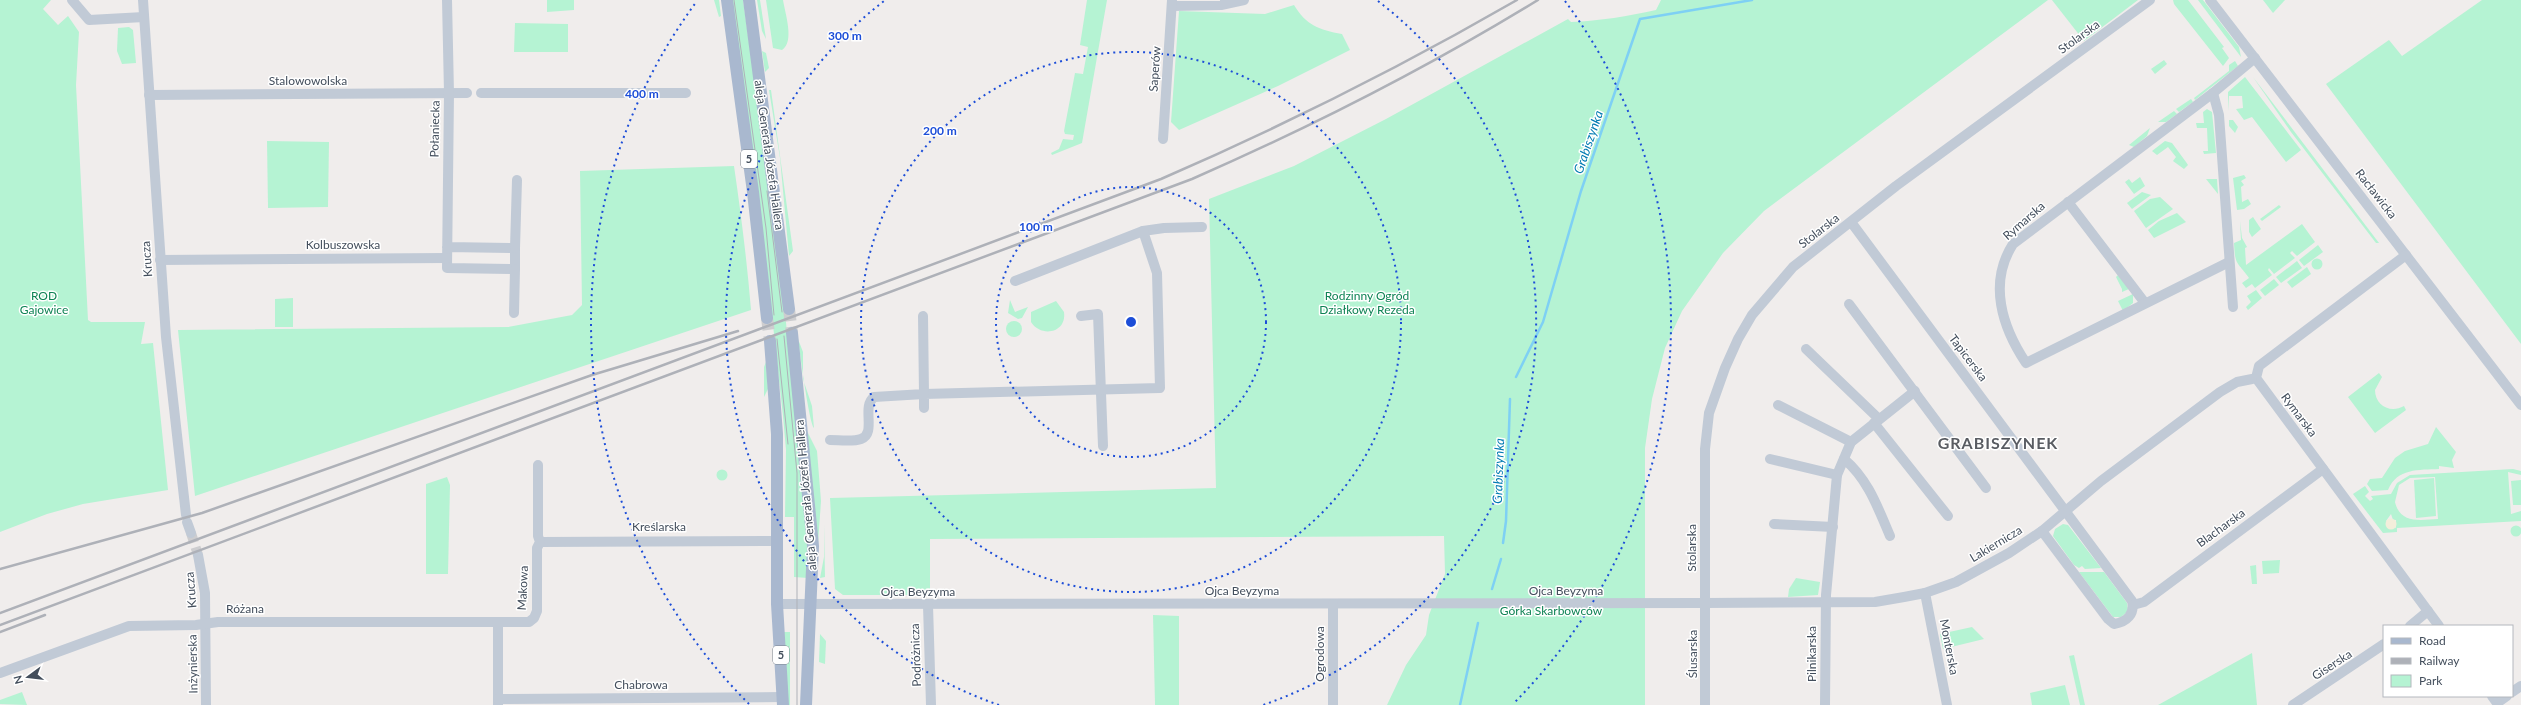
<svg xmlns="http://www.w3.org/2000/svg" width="2521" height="705" viewBox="0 0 2521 705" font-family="Lato,sans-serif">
	<rect width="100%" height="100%" fill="#f0edec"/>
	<g fill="#b5f3d3" fill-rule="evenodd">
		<polygon points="0,0 51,0 43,9 58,25 68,16 79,32 76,85 88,320 91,322 145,322 141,344 153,343 168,490 83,504 47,514 0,532"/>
		<polygon points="547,0 574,0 574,10 547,12"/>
		<polygon points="714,0 719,0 721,16 719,17"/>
		<polygon points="731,0 743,0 781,271 808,549 808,578 794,577 794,517 785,517 786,450 783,416 771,307"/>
		<polygon points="757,0 760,0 766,39 762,31"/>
		<path d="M766,0h17c2,13 12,42 -1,50l-9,-2z"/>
		<polygon points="1087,0 1107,0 1082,143 1052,155 1051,153 1059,149 1063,139 1073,140 1074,135 1065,134 1064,131 1075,73 1083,74 1088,47 1080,45"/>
		<path d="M1661,0h387l-284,211 -41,42 -41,58 -17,37 -13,51 -7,49v257h-258l19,-40 20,-30 3,-20 16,-41 -1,-38 -514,3v56h-87l-8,-6 -5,-91 386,-10 -7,-289 85,-33 92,-47 182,-100 3,3c29,-1 57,-6 85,-12z"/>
		<polygon points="2052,0 2138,0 2084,41"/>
		<polygon points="2173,0 2188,0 2224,47 2222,48 2229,58 2223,66 2174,4"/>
		<polygon points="2198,0 2203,0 2239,47 2241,57"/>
		<polygon points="2263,0 2285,0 2273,13"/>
		<polygon points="2482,0 2521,0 2521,344 2326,84 2389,40 2402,56"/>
		<path d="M1294,5c12,20 25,25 48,29l8,16 -72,36 -99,44 -8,-8 8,-111 86,3z"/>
		<polygon points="515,23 568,24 568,52 514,52"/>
		<polygon points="129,27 133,30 136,63 122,64 117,51 118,28"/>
		<polygon points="762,51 766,53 769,68 765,72"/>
		<polygon points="2164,60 2167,64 2155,74 2151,69"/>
		<polygon points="2235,61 2238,66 2195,100 2194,98 2229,71 2229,65"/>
		<polygon points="2245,77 2301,150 2286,162 2252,117 2244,120 2236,109 2243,108 2242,96 2229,96 2228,111 2228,92"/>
		<polygon points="2253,77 2379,243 2376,243 2291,132"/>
		<polygon points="769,90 771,90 793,251 789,256 780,158"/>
		<polygon points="2191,99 2193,102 2179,112 2176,109"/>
		<polygon points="2207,109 2212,112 2216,153 2204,154 2203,151 2208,151 2207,128 2197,128 2196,123 2204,123 2203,112"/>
		<polygon points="2174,111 2177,114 2166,122 2158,122"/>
		<polygon points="2229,120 2233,120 2238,127 2235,133 2229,126"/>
		<polygon points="2150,128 2147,136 2134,147 2129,145"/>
		<polygon points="267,141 329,142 328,207 268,208"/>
		<polygon points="2165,141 2172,143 2186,162 2188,165 2184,169 2173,161 2176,157 2168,147 2157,155 2152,151"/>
		<path d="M734,166c7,48 13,95 17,144l-556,186 -17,-166 330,-3 64,-12 10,-10 -2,-134z"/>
		<polygon points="2244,175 2246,178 2241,181 2244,185 2241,187 2242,202 2248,199 2251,204 2244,209 2237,210 2233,178"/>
		<polygon points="2140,177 2145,186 2134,194 2125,182 2129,179 2132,183"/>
		<polygon points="2206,179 2217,179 2218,194"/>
		<polygon points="2142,192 2151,195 2132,209 2127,203"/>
		<polygon points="2160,197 2173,209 2146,228 2134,211 2150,199"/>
		<polygon points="2279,205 2281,207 2262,221 2260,219"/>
		<polygon points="2177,213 2186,222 2154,238 2148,230 2159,221"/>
		<polygon points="2253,217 2261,229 2252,237 2249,232 2249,220"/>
		<path d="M2240,221l2,17 5,9 -2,1 1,17 56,-41 13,18 -18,14 -5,-5 -2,2 5,5 -21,16 -5,-6 -1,2 4,5 -17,13 -3,-4 -6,4 -4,-5 7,-5c-12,-17 -14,-12 -15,-35l7,-3z"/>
		<polygon points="2318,245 2323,252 2304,266 2299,260"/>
		<circle cx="2317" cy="264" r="5.5"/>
		<polygon points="2297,261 2302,268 2281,283 2276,277"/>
		<polygon points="2307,267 2311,274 2292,288 2287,282"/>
		<polygon points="2118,275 2129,289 2122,292 2122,289 2116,277"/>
		<polygon points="2274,279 2279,285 2265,296 2260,290"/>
		<polygon points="2256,290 2262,298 2248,310 2246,307 2251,302 2247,296"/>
		<polygon points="2133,294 2133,303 2123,311 2118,301"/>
		<polygon points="293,298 293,327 275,327 275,299"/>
		<polygon points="1010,300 1015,312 1028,307 1022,318 1018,319 1008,313"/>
		<path d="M1056,301l8,11c3,21 -23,26 -33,10v-10z"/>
		<circle cx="1014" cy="329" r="8"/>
		<path d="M798,339l5,13v27l9,27 2,22c-5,-6 -14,-75 -16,-89z"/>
		<polygon points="766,362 768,389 764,397 764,367"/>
		<path d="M2379,373l3,4 -7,13c0,15 15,24 29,16l2,4 -31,23 -27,-36z"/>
		<path d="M2436,427l20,25 -4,8 2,8 -15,-2v3c-20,1 -42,-1 -51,21l-16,1 -5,-7 3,-5 12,-1 13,-20 10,-7 23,-7z"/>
		<polygon points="807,431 817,451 821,501 818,544"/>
		<path d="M2513,469l8,2v4l-13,-3 3,42 10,-3v10l-124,7v4l-14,1 -30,-39 12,-8 4,6 -4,4 5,5 3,-2 -2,-3 20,-2 6,-11 13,-8zM2435,477l3,42c-18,1 -38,5 -43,-17l4,-17 11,-7zM2391,514l2,6h3v8l-10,-7z"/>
		<circle cx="722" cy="475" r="5.5"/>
		<polygon points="447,477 450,485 448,574 426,574 426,484"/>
		<polygon points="2434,478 2436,516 2416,518 2414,480"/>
		<polygon points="2521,480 2521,505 2513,505 2511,481"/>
		<polygon points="824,524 825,577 820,578 824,557"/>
		<polygon points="2063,524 2068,525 2101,568 2085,569 2082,566 2079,568 2074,565 2053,536 2055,529"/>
		<circle cx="2516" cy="531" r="5.5"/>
		<polygon points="2280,560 2279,573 2263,574 2262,561"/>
		<polygon points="2256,565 2257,584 2252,584 2250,566"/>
		<polygon points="2079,572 2104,572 2127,603 2128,611 2121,617 2113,617"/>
		<polygon points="1796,578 1820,582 1818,595 1788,597 1789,589"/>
		<polygon points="1153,615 1179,616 1179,705 1155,705"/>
		<polygon points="1972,627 1984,639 1943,649 1940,634"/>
		<polygon points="784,632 790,632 790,705 788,705"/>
		<polygon points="820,634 826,641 825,664 819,662"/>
		<polygon points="2252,653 2257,705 2158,705"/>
		<polygon points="2074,655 2085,705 2080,705 2069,656"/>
		<polygon points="2065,685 2070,705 2032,705 2030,693"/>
		<polygon points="22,692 27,705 0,704 0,700"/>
	</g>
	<circle fill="#f3eedb" cx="2391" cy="524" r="5.5"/>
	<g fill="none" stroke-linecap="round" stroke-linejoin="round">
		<g stroke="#7ed0f4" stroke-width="2.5">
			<polyline points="1516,377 1543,322 1581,191 1640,19 1752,0"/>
			<polyline points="1503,543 1506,521 1510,399"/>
			<polyline points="1492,589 1501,559"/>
			<polyline points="1460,705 1478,623"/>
		</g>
		<polyline stroke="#cdcdcf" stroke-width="10" stroke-dasharray="10 5" stroke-linecap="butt" points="191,533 198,555"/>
		<g stroke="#cdcdcf" stroke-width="12" stroke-dasharray="12 6" stroke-linecap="butt">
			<polyline points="789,309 792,333"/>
			<polyline points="767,318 770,341"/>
		</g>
		<g stroke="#c1cad6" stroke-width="10">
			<polyline points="72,0 89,20 144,17"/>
			<polyline points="143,0 166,337 186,515"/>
			<polyline points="2210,0 2521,405"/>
			<polyline points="1172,6 1221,5 1244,0"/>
			<polyline points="481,93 686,93"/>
			<polyline points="2213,93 2219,115 2233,307"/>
			<polyline points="149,95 467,93"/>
			<polyline points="1163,139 1172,0"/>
			<polyline points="2068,202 2145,303"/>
			<path d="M1851,222l281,379c3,13 -5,21 -18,23l-6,-5 -66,-88"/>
			<polyline points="1143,231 1164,228 1202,227"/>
			<polyline points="447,247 515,248 515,269 447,268 449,93 447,0"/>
			<polyline points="515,248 517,180"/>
			<polyline points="2406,255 2259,366 2256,378 2439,626"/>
			<polyline points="160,260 447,258"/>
			<path d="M2229,262l-203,101c-24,-36 -38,-80 -13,-119l200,-151 42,-35"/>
			<polyline points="1849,304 1986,488"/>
			<polyline points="514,313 515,269"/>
			<polyline points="1081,316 1098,314 1103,446"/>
			<polyline points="1806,349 1879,419"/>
			<polyline points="1778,405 1851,442"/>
			<polyline points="924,408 924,394 1160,388 1157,273 1143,231 1015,281"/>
			<polyline points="1874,423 1948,516"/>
			<path d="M830,440c9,0 23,2 31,-1 16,-6 0,-32 13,-42l50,-3 -1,-78"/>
			<polyline points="1770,459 1837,475"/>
			<path d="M1844,459c24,20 34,49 46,77"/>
			<polyline points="187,522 191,533"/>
			<polyline points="1774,524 1833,527"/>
			<polyline points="540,542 777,541"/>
			<polyline points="198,555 205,593 206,705"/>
			<polyline points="1925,593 1947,705"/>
			<polyline points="777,604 1706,603 1875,602 1904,597 1925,593 1956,582 2009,553 2042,531 2101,481 2220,392 2237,382 2252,379"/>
			<polyline points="1333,604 1333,705"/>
			<polyline points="928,605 931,705"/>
			<polyline points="2133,605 2144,602 2323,469"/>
			<polyline points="498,622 498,704"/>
			<polyline points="2410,626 2428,611"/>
			<polyline points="0,673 129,626 196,625 218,622 529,622 534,618 537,611 537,548 540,542 538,536 538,465"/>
			<polyline points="2512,692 2521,686"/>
			<polyline points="2492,696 2497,703 2507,696"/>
			<polyline points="498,699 783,697"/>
			<polyline points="1705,705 1705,449 1709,413 1725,368 1738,339 1752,315 1793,267 1896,186 2150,0"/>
			<polyline points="1825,705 1826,595 1837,475 1851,442 1915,391"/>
			<polyline points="2293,705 2384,644"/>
		</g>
		<g stroke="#a9b8cf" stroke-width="12">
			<polyline points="727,0 753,192 767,318"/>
			<polyline points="749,0 789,309"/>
			<polyline points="792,333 813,546 806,705"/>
			<polyline points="770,341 777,434 777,604 783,705"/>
		</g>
		<g stroke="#aeb1b8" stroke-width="1">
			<polyline points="734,0 766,228 774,315"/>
			<polyline points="767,191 782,312"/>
			<polyline points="784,336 797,473 797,705"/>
			<polyline points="777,339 788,444"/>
		</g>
		<g stroke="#aeb1b8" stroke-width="2.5">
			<polyline points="0,569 202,513 592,375 738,331"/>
			<path d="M0,613l1161,-434c122,-53 240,-112 356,-179"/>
			<path d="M0,625l1192,-446c119,-52 235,-111 346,-179"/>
			<polyline points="0,632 45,615"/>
		</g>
	</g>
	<g fill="none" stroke="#1d4ed8" stroke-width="2" stroke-dasharray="2 4">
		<circle cx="1131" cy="322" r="135"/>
		<circle cx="1131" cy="322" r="270"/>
		<path d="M999 705A405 405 0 0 1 884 1M1378 1A405 405 0 0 1 1263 705"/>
		<path d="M749 704A540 540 0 0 1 697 1M1565 1A540 540 0 0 1 1513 704"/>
	</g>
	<g text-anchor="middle" stroke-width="3" stroke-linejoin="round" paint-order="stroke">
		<g fill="#fff" stroke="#7b838d" stroke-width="1">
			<rect x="741" y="150" width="16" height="18" rx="3"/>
			<rect x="773" y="646" width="16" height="18" rx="3"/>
		</g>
		<g font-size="11" font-weight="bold" fill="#434e5c">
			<text x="749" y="163">5</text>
			<text x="781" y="659">5</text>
		</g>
		<g font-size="12" fill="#434e5c" stroke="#fff">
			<text transform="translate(2079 37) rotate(-36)" y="4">Stolarska</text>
			<text transform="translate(1155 69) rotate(-86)" y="4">Saperów</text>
			<text x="308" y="85">Stalowowolska</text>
			<text transform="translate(435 129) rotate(-89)" y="4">Połaniecka</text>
			<text transform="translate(769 155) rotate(82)" y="4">aleja Generała Józefa Hallera</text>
			<text transform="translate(2376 194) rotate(52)" y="4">Racławicka</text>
			<text transform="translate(2024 221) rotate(-41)" y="4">Rymarska</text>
			<text transform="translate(1819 231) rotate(-38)" y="4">Stolarska</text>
			<text x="343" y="249">Kolbuszowska</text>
			<text transform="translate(147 259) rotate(-94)" y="4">Krucza</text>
			<text transform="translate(1968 358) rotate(53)" y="4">Tapicerska</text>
			<text transform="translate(2299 415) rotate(53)" y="4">Rymarska</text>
			<text transform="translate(806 495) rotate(-95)" y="4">aleja Generała Józefa Hallera</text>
			<text x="659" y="531">Kreślarska</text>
			<text transform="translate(2221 528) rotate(-36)" y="4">Blacharska</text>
			<text transform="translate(1996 544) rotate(-31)" y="4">Lakiernicza</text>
			<text transform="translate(1692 548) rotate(-90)" y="4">Stolarska</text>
			<text transform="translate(523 588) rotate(-87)" y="4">Makowa</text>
			<text transform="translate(191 590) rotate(-95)" y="4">Krucza</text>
			<text x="1242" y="595">Ojca Beyzyma</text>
			<text x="1566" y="595">Ojca Beyzyma</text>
			<text x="918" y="596">Ojca Beyzyma</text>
			<text x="245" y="613">Różana</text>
			<text transform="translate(1949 647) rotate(79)" y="4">Monterska</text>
			<text transform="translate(1320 654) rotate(-90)" y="4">Ogrodowa</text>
			<text transform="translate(1693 654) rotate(-90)" y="4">Ślusarska</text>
			<text transform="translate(1812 654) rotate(-90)" y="4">Pilnikarska</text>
			<text transform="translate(916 655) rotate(-92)" y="4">Podróżnicza</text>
			<text transform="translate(193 664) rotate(-91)" y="4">Inżynierska</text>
			<text transform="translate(2332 665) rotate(-33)" y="4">Giserska</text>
			<text x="641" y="689">Chabrowa</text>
		</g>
		<g font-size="12" fill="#0e8354" stroke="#fff">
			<text x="44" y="300">ROD<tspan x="44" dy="14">Gajowice</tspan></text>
			<text x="1367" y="300">Rodzinny Ogród<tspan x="1367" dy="14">Działkowy Rezeda</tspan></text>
			<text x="1551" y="615">Górka Skarbowców</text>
		</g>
		<g font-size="13" font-style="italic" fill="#007bb2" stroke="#fff">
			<text transform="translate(1588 142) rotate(-71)" y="5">Grabiszynka</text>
			<text transform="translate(1498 471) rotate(-88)" y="5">Grabiszynka</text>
		</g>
		<g font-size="16" font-weight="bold" letter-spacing="1" fill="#595c62" stroke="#fff">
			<text x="1998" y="449">GRABISZYNEK</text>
		</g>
	</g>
	<circle cx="1131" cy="322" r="6" fill="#1d4ed8" stroke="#fff" stroke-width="2"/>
	<g font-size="12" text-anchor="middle" font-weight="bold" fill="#1d4ed8" stroke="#fff" stroke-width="3" stroke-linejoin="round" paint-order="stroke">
		<text x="845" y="40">300 m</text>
		<text x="642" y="98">400 m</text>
		<text x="940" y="135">200 m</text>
		<text x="1036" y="231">100 m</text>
	</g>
	<rect x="2383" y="625" width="130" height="72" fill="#ffffff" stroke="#b4b8be"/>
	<rect x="2391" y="638" width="20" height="6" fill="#a9b8cf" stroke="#b4b8be"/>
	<text x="2419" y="645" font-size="12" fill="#434e5c">Road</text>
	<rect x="2391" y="658" width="20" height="6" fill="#aeb1b8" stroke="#b4b8be"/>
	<text x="2419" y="665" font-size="12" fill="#434e5c">Railway</text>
	<rect x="2391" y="675" width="20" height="12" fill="#b5f3d3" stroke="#b4b8be"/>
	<text x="2419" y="685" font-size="12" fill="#434e5c">Park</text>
	<g transform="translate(28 677) rotate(255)" stroke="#ffffff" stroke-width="3" paint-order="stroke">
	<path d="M0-3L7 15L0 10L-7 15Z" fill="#434e5c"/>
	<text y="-6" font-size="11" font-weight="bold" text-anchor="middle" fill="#434e5c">N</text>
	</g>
</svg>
